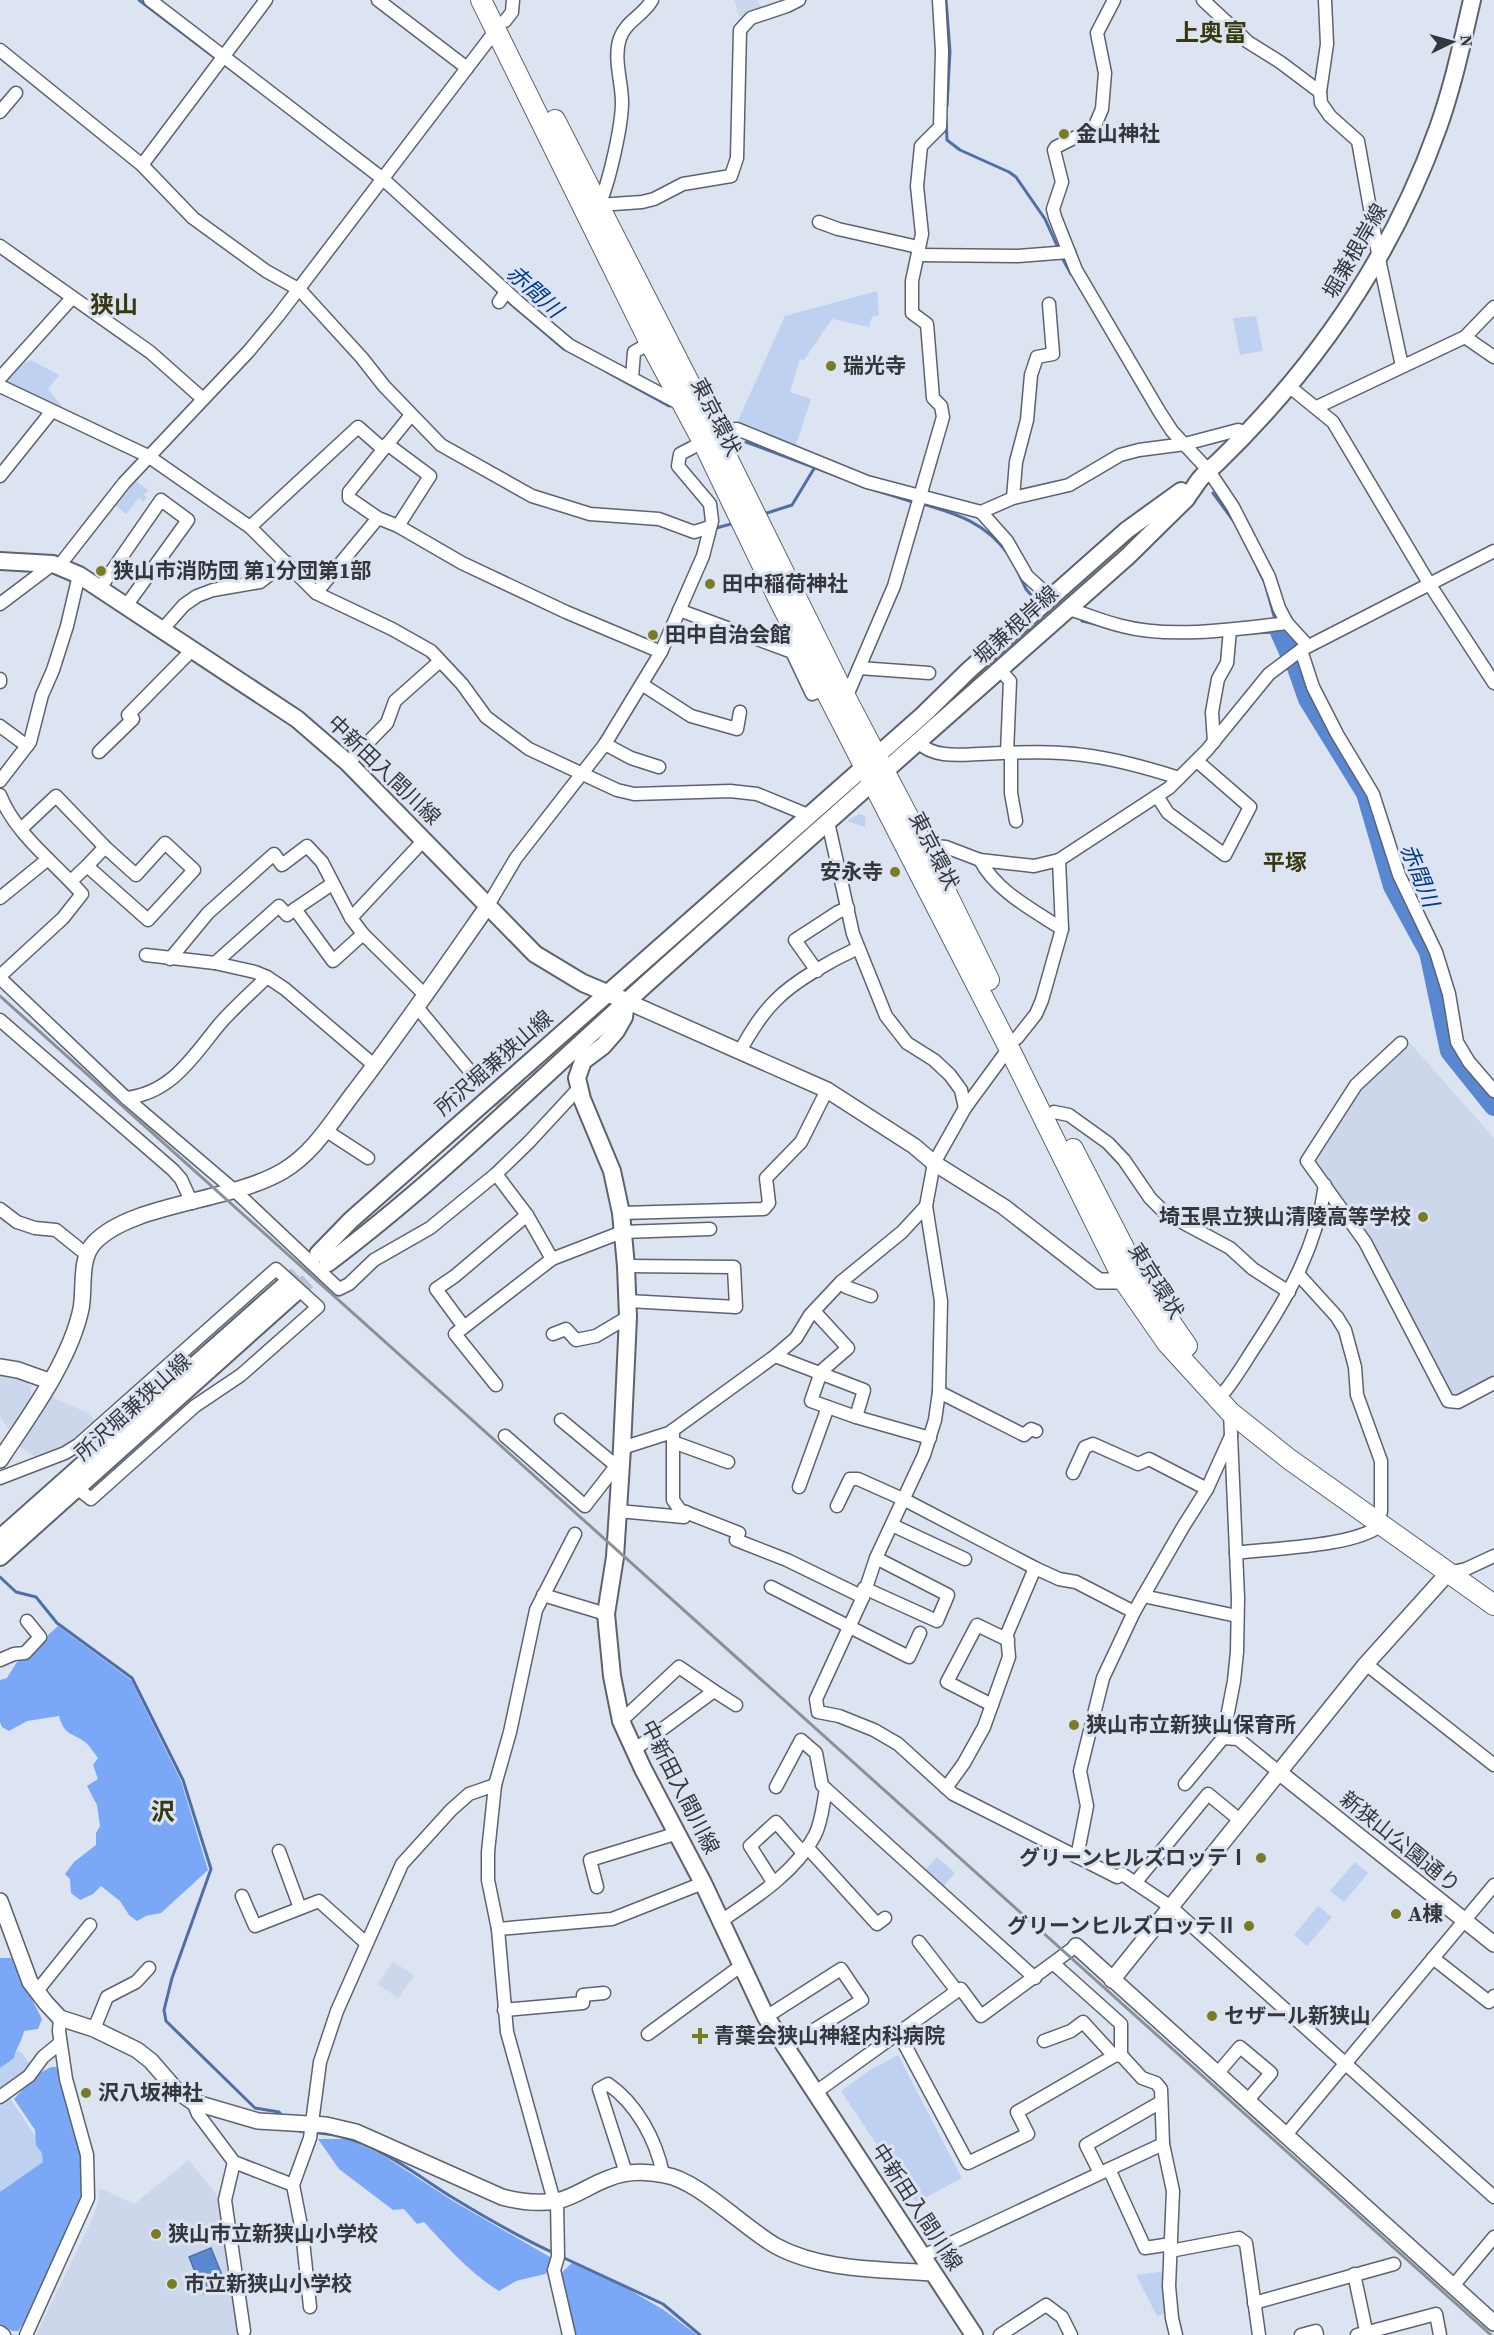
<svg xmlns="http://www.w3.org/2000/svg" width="1494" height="2335" viewBox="0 0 1494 2335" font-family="'Source Serif 4','Noto Sans JP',serif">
	<rect width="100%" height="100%" fill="#dce4f1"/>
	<g fill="#ccd7eb">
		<polygon points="734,0 757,0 763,10 747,17 739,16"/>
		<polygon points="1410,1043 1494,1138 1494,1379 1457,1399 1450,1398 1313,1166 1313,1158 1359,1087 1391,1057"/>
		<polygon points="0,1374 22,1378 31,1386 31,1396 10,1432 0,1416"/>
		<polygon points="48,1394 62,1402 86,1412 98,1423 71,1447 39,1459 18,1446"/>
		<polygon points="393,1961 414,1976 398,1998 378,1984"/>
		<polygon points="189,2160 223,2203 247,2335 36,2335 92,2219 98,2202 100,2188 134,2204"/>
	</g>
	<g fill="#bed1f1">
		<polygon points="877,291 879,315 872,317 869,327 832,319 804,360 800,359 790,392 811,399 795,448 737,423 785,316"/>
		<polygon points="1256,316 1263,351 1240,355 1233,318"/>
		<polygon points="31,360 59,375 48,389 62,406 59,410 3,385 13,369"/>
		<polygon points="132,478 148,490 144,495 147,497 143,502 139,498 126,514 113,503"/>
		<polygon points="859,814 865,816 865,827 847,821"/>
		<polygon points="937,1857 955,1873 941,1889 923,1873"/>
		<polygon points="1355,1862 1368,1873 1344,1902 1330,1891"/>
		<polygon points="1318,1906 1332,1917 1307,1946 1294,1935"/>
		<polygon points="19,2050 33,2067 0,2091 0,2061"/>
		<polygon points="898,2055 962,2178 916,2203 841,2091 870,2070"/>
		<polygon points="8,2095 52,2162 0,2195 0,2100"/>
		<polygon points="1167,2271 1167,2313 1157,2316 1136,2275"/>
	</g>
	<g fill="#7aa8f6">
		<path d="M58,1626l73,54 50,101 27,89 -47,43 -15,3 -9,5 -8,-6 -9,-14 -19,-15 -8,8 -13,6 -9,-7 -1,-14 -5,-5 9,-12 22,-17v-12l4,-7 -3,-21 -10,-19 11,-7 -5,-14 5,-7c-4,-5 -8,-12 -13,-16 -14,-10 -21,-7 -26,-26l-32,5 -18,10 -7,-4 -2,-5v-42l7,-2 10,-16 24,-15 6,-11z"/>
		<path d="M0,1958h11l31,61 -4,10 -14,2c-2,10 -8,17 -10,27l-14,10z"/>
		<polygon points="51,2067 58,2067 67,2107 81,2147 82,2190 78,2210 24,2323 18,2331 12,2331 0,2324 0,2192 43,2162 42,2153 36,2145 35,2130 14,2099 36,2075"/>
		<path d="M318,2139h29l34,15 72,47 97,56 2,11 -7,6 -29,7 -17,10c-29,-18 -52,-44 -75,-69l-7,2 -13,-15 -11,1 -54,-41z"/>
		<polygon points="572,2263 626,2288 664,2310 697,2335 574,2335 560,2274"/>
	</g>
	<polygon fill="#5a87d2" stroke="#4f6fa5" stroke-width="1.5" points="211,2248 226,2285 204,2294 189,2257"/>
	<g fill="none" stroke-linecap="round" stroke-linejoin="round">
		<g stroke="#4f6fa5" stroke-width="3">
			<polyline points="139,0 214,57"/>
			<polyline points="946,0 950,51 947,106"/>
			<polyline points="946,119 947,140 960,150 1009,172 1016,177 1045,219 1059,250"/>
			<polyline points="1061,256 1071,274"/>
			<polyline points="486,280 500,294"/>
			<polyline points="505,299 564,349"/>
			<polyline points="607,372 669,406"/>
			<polyline points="746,442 845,479"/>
			<polyline points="865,487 916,503"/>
			<polyline points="1213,493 1235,523"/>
			<path d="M923,504c34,10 63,19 85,50"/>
			<polyline points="767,513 792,505 815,467"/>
			<polyline points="716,528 731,524"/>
			<polyline points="1258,569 1265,583 1274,616"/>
			<polyline points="1017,570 1026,589 1031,595"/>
			<polyline points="1082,621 1095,624"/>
			<polyline points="1253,633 1280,632"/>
			<polyline points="0,1577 16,1592 36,1597 57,1623 132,1678 183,1780 211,1869 172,1978 164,2010 166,2021 255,2108 279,2112 282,2116"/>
			<polyline points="292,2129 308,2133"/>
			<path d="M319,2133c52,4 92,39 136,66 33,20 66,39 101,55"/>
			<polyline points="562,2257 663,2304 700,2335"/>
		</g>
		<g stroke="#5a87d2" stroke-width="20">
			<polyline points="1280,632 1289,652"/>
			<polyline points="1295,662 1308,699 1366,793 1393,886 1429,952 1450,1051 1494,1106"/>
		</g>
		<g stroke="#bac1cd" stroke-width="16" stroke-dasharray="16 8" stroke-linecap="butt">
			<polyline points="497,1108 539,1071"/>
			<polyline points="285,1285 318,1254"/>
			<polyline points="296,1292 328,1263"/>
		</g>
		<g stroke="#5c636e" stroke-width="15">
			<g id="minor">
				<polyline points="150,0 383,179 518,302 569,345 682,405"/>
				<polyline points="378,0 467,68"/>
				<path d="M652,0c-8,15 -26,21 -32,38 -7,20 2,44 2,64 0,24 -13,81 -23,103l43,-3 12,-3 29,-15 48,-8 6,-18 3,-128 11,-12 36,-12 12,-6"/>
				<polyline points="1114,0 1097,33 1105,73 1102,109 1094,128 1056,147 1054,150 1062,182 1053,209 1055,217 1076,270 1159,411 1172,431 1209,471 1233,507 1269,577 1279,608 1287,623 1308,646"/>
				<polyline points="1203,0 1248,42 1280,62 1320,92"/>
				<polyline points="1325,0 1327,44 1320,92 1321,103 1330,116 1358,141 1379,259 1402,366"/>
				<polyline points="505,21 512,12 513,0"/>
				<polyline points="0,50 142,165 193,218 266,271 300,290 362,358 384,386 441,445 532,496 590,514 659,519 694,532 710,527"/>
				<polyline points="0,112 16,93"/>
				<polyline points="142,165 266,0"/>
				<polyline points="819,222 838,229 918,247"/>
				<polyline points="0,246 150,352 203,399"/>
				<polyline points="918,255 1018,256 1069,252"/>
				<polyline points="499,302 506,292"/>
				<polyline points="1465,337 1494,357"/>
				<polyline points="0,378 72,298"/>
				<polyline points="632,378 634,352 650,343"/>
				<polyline points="0,386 148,456 250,527 316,593 392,629 431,651 462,684 486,717 529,749 617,790 634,794 730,791 757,794 808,815"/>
				<polyline points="1290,387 1333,422 1430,585 1494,683"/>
				<polyline points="1317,407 1465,337 1494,307"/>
				<polyline points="411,415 349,492 349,498 378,518 398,526 462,563 566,612 661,652"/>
				<polyline points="387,444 430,476 398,526"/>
				<polyline points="0,476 52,411"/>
				<polyline points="1013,498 1016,462 1027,420 1031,375 1037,357 1053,354 1049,304"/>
				<polyline points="981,512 1007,541 1027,576 1050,597"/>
				<polyline points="250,527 358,427 383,449"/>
				<polyline points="59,566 124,483 248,352 278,316 496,30"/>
				<polyline points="100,588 161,500 188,520 126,606"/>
				<polyline points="316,593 378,518"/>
				<polyline points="0,604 53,564"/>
				<path d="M1069,609c17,5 35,13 53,17 48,13 116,3 165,-3"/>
				<polyline points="679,610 792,652 812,694 825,689"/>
				<polyline points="162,630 184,605 197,596 213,590 260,582 286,562"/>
				<polyline points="1301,650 1313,687 1337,734 1373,794 1399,875 1436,952 1449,994 1457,1042 1469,1062 1494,1091"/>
				<polyline points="859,668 929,673"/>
				<polyline points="1000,670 1010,681 1007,753"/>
				<polyline points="0,679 0,682"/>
				<polyline points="643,685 691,716 737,729 740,712"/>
				<polyline points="846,698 894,586 943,417 941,406 933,398 927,324 912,313 912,281 922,234 917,186 921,146 940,127 942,51 939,0"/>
				<polyline points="0,726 27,746"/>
				<path d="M918,742c15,16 41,13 61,12 28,-1 56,-3 83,-1 40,2 80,13 117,25"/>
				<polyline points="1214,742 1212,712 1218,679 1227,663 1230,630"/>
				<polyline points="605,744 631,758 659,767"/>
				<polyline points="99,752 133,719 128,715 192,650"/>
				<polyline points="1011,754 1011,793 1016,821"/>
				<polyline points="348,763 387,723 395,701 440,661"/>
				<polyline points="0,781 30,742 42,695 53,670 67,626 79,575"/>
				<path d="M0,795c16,40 54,67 82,99l-19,24 -63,58"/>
				<polyline points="1157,796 1168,813 1225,855 1250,807 1197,761"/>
				<polyline points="828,822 853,934 886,1016 907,1043 934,1060 950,1075 961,1090 965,1108"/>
				<polyline points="21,829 56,796 105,847 136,875 165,843 194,870 148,920 87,866 71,881"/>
				<polyline points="923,845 946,847 980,860 1034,866 1059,860 1169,788 1207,750 1269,674 1301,650 1494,551"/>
				<path d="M980,860c17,32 52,49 82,69"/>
				<polyline points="87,866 105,847"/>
				<polyline points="332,884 295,909 333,961 363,934"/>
				<polyline points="0,898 48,859"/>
				<polyline points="487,907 516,858 605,744 661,652 703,556 712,521 710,504 678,466 680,454 726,430 737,429 867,482 981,512 1013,498 1069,485 1120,455 1139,450 1185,444 1238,430 1248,433"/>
				<polyline points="351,918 424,840"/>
				<polyline points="146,955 215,963 255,972 267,977 285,989 375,1066"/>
				<polyline points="170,959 208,913 274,854 282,865 307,846 322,862 351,918 363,934 425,995"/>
				<polyline points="215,963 279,906 287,915 295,909"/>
				<polyline points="817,971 795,940 838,912 848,908"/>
				<polyline points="0,978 126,1098 235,1191 339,1289 349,1284 374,1260 430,1228 496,1174 529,1142 579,1088"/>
				<polyline points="417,1007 469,1070"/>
				<polyline points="0,1020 173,1170 181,1179 192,1203"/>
				<polyline points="1017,1038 1036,1014 1042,1000 1062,929 1059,860"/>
				<polyline points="1401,1043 1356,1085 1307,1161 1365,1242 1448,1401 1458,1402 1494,1383"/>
				<polyline points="1009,1048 965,1108 934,1163 926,1206 941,1301 939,1392 935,1420 924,1455 876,1558 863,1597 816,1699 818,1712 839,1716 874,1730 898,1744 953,1794 1117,1877 1122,1874 1171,1907 1494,2197"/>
				<path d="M740,1051c10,-18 20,-35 35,-50 19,-20 57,-41 83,-53"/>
				<path d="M126,1098c45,-5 66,-40 92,-72 14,-17 33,-33 49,-49"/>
				<polyline points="1054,1112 1069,1115 1108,1143 1124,1160 1150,1198 1165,1213 1230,1248 1253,1269 1289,1292"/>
				<polyline points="325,1130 368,1158"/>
				<polyline points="496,1174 527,1215 552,1259"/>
				<polyline points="0,1209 17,1222 35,1228 56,1230 87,1255"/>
				<polyline points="621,1213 764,1209 769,1203 766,1178 801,1142 827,1090"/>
				<polyline points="626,1266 734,1267 736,1307 628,1301"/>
				<polyline points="1298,1274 1337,1317 1345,1330 1355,1367 1357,1395 1381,1461 1381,1512"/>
				<polyline points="841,1282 846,1287 871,1296"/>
				<polyline points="814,1311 848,1348 818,1374"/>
				<polyline points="464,1327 436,1289 455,1276 527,1215"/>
				<polyline points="553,1334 566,1329 576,1340 596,1336 628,1317"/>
				<polyline points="775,1356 864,1390 856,1417 930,1438"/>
				<polyline points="820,1375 811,1401 856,1417"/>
				<polyline points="496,1385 455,1334 552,1259 622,1232 710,1229"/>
				<path d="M1225,1391c12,-15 21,-31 31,-46 33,-50 61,-100 69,-160"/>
				<polyline points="939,1392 1024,1435 1031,1429 1036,1431"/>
				<polyline points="561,1420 620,1469"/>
				<polyline points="673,1430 673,1500 680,1510 739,1533 736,1540 787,1560 863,1597"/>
				<polyline points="505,1436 585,1506 616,1466"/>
				<polyline points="673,1442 728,1462"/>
				<polyline points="622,1448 669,1433 775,1356 796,1338 810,1315 841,1282 902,1232 926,1206"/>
				<polyline points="1073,1473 1085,1447 1093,1444 1138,1464 1149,1459 1207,1489"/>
				<polyline points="0,1478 65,1453 78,1445 276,1269 318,1307 241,1375 195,1406 91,1499 77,1488"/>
				<polyline points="799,1487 828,1407"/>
				<polyline points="837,1506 850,1479 858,1479 905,1500 1035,1568 1059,1579 1076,1582 1134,1612"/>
				<polyline points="618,1511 684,1517 686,1512"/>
				<polyline points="892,1525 965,1559"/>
				<path d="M1236,1553c37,-5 118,-6 145,-28"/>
				<polyline points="1448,1573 1466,1569 1494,1556"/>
				<polyline points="771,1587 909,1657 920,1633"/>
				<polyline points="864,1588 937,1621 948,1595 876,1558"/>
				<polyline points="543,1595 606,1614"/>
				<polyline points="1143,1596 1237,1616"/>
				<polyline points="0,1660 14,1654 25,1653 40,1637 27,1621"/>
				<polyline points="1366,1664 1494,1765"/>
				<polyline points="714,1691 736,1705"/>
				<polyline points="992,1705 947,1682 977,1625 1008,1640"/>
				<polyline points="621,1721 679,1667 714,1691 634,1750"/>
				<polyline points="1223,1738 1238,1739 1280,1773"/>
				<polyline points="1185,1784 1223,1738 1234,1681 1237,1652 1238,1598 1230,1412"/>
				<polyline points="946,1788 964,1763 984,1727 1009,1657 1007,1634 1035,1568"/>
				<polyline points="826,1789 1035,1978"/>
				<polyline points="807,1847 877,1924 885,1918"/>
				<polyline points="279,1851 300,1908"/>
				<polyline points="1077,1857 1087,1806 1080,1771 1103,1678 1134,1612 1183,1527 1207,1489 1231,1436"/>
				<polyline points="773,1882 750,1846 776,1822 803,1853"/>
				<polyline points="1135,1883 1208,1794 1241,1821"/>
				<polyline points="597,1887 590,1860 678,1833"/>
				<polyline points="242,1896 255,1926 319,1901 366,1943"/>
				<path d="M721,1921c34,-23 75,-49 94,-86 7,-14 8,-31 11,-46l-4,-4 -6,-32 -15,-13 -25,47"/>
				<polyline points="498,1929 612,1919 703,1883"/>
				<polyline points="919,1942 957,1991 961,1989 981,2016 1076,1946"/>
				<polyline points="1433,1958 1489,2002 1494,1996"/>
				<polyline points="37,1991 90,1925"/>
				<polyline points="504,2010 583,2003 583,1995 604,1993"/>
				<polyline points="766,2017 841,1969 862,2000 785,2048"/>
				<polyline points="94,2029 107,1997 136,1982 149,1968"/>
				<polyline points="648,2034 742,1965"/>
				<polyline points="899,2034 968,2163 1028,2134 1017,2112 1114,2056 1121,2055 1121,2024 1054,1964"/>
				<polyline points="1044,2041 1071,2031 1083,2022 1114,2056"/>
				<polyline points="1121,2055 1142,2078 1156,2083 1161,2089 1163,2144 1173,2191 1169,2286 1172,2318 1176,2335"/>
				<polyline points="1217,2074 1240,2047 1271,2073 1247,2101"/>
				<polyline points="816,2092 957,1991"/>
				<polyline points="0,2097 29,2076 43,2057 60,2043"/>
				<polyline points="193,2102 198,2114 234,2162 293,2185"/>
				<polyline points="1285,2136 1494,1885"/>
				<polyline points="234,2162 225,2200 244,2331"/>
				<polyline points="1109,2169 1145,2248 1171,2244"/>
				<path d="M626,2173l-27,-84 9,-5c29,20 48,56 55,90"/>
				<polyline points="1100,2173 1086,2145 1161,2102"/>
				<polyline points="554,2201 507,2032 498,1929 488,1880 488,1852 495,1785 510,1732 536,1610 575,1534"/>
				<polyline points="557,2201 558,2257 554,2270 569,2335"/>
				<polyline points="1170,2251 1239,2238 1246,2243 1259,2335"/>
				<polyline points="921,2257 1163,2144"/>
				<polyline points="1354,2274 1367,2335"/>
				<polyline points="1453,2286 1494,2237"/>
				<polyline points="1254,2303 1394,2264"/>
				<polyline points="310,2307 302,2231 293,2185 310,2138 320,2062 337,2011 402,1864 451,1810 469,1794 495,1785"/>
				<polyline points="0,2332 4,2335"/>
				<polyline points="26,2335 88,2198 87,2155 66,2079 59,2031 60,2018"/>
				<polyline points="1000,2335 1046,2305 1062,2317 1071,2335"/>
				<polyline points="1301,2335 1316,2331 1317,2335"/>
				<polyline points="1357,2335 1436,2314 1440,2335"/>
			</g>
		</g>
		<g stroke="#5c636e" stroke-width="18">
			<g id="tertiary">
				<polyline points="626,1001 827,1090 914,1146 934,1163 1004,1207 1099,1281 1124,1281 1131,1278"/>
				<polyline points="0,1367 18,1370 49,1381"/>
				<path d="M0,1460c29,-44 70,-99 81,-151 4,-20 -2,-50 13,-66 37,-40 137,-41 189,-72 30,-18 48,-48 69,-76 47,-61 91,-125 135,-188"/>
				<polyline points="1280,1773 1494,1944"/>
				<path d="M0,1901l30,81 16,21 14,15 34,11 43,21 14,11 26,30 16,11 65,19 68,4 30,7 146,65c18,5 36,7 55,4 18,-4 33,-16 50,-22 18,-8 39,-8 58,-4 33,5 79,53 111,71 46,25 106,23 157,27"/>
				<polyline points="1076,1946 1494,2323"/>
				<polyline points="1112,1980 1366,1664 1448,1573"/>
			</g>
		</g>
		<g stroke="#5c636e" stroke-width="20">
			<g id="secondary">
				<path d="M1180,504c9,-7 13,-16 20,-25 5,-6 11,-11 17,-16 98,-95 175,-206 221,-335 15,-42 24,-85 34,-128"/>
				<polyline points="0,561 53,564 79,575 297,719 348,763 535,954 583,983 626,1001 624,1017 616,1031 603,1046 583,1061 577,1078 582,1099 612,1171 621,1213 626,1266 628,1317 622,1448 615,1557 606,1614 612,1676 621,1721 643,1769 703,1883 766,2017 974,2335"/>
				<polyline points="318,1254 351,1220 923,715 969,670 1127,530 1181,491"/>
				<path d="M328,1263c108,-81 205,-178 306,-268 163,-147 328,-292 493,-438l60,-59"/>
				<polyline points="0,1538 285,1285"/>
				<polyline points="0,1557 296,1292"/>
			</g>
		</g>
		<g stroke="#5c636e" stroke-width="22">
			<g id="trunk">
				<polyline points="481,0 650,343 703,442 780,602 1009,1048 1124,1281 1167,1343 1230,1412 1289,1459 1494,1605"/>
				<polyline points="555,120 716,435 846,698 923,845 989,980"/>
				<polyline points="1073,1149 1138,1275 1187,1346"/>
			</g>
		</g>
		<use href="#minor" stroke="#fff" stroke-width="12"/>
		<use href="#tertiary" stroke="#fff" stroke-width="15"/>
		<use href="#secondary" stroke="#fff" stroke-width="16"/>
		<use href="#trunk" stroke="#fff" stroke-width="20"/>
		<polyline stroke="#8b919a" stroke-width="3" points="0,996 1491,2335"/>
	</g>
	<g fill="#7a7c24" stroke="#dce4f1" stroke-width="2">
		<circle cx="1064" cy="134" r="6"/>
		<circle cx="831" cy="366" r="6"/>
		<circle cx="101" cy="571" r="6"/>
		<circle cx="710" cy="584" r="6"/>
		<circle cx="653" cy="635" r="6"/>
		<circle cx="895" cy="872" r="6"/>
		<circle cx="1423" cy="1217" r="6"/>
		<circle cx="1074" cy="1725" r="6"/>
		<circle cx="1261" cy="1858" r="6"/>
		<circle cx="1396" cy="1914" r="6"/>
		<circle cx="1249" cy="1926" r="6"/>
		<circle cx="1212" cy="2016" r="6"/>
		<path d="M697 2027h6v6h6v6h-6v6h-6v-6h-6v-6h6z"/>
		<circle cx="86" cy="2093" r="6"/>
		<circle cx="156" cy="2234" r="6"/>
		<circle cx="172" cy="2284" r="6"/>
	</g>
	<g text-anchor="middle" stroke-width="6" stroke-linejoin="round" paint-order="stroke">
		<g font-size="21" font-weight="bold" fill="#34373c" stroke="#dce4f1" text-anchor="start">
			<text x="1076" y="141">金山神社</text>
			<text x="843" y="373">瑞光寺</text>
			<text x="113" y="578">狭山市消防団 第1分団第1部</text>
			<text x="722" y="591">田中稲荷神社</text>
			<text x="665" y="642">田中自治会館</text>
			<text x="883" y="879" text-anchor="end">安永寺</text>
			<text x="1411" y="1224" text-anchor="end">埼玉県立狭山清陵高等学校</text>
			<text x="1086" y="1732">狭山市立新狭山保育所</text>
			<text x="1249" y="1865" text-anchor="end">グリーンヒルズロッテⅠ</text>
			<text x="1408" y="1921">A棟</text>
			<text x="1237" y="1933" text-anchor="end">グリーンヒルズロッテⅡ</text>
			<text x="1224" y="2023">セザール新狭山</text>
			<text x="714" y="2043">青葉会狭山神経内科病院</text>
			<text x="98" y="2100">沢八坂神社</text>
			<text x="168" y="2241">狭山市立新狭山小学校</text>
			<text x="184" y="2291">市立新狭山小学校</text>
		</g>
		<g font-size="21" fill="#34373c" stroke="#dce4f1">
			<text transform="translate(1355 251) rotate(-60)" y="7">堀兼根岸線</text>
			<text transform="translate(716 417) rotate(63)" y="7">東京環状</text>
			<text transform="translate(1016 625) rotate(-42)" y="7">堀兼根岸線</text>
			<text transform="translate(384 770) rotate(44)" y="7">中新田入間川線</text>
			<text transform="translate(934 851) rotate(63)" y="7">東京環状</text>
			<text transform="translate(494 1063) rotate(-41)" y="7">所沢堀兼狭山線</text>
			<text transform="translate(1156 1281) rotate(58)" y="7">東京環状</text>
			<text transform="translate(133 1407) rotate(-42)" y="7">所沢堀兼狭山線</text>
			<text transform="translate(680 1787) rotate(63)" y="7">中新田入間川線</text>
			<text transform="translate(1400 1842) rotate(39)" y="7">新狭山公園通り</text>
			<text transform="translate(917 2207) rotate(57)" y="7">中新田入間川線</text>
		</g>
		<g font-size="22" font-style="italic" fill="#023991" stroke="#dce4f1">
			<text transform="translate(535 291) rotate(42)" y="8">赤間川</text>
			<text transform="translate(1420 875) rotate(68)" y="8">赤間川</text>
		</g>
		<g font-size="22" font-weight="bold" fill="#383910" stroke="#dce4f1">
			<text x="1285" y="870">平塚</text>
		</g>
		<g font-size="24" font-weight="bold" fill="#383910" stroke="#dce4f1">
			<text x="1211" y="41">上奥富</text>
			<text x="114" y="313">狭山</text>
			<text x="163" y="1820">沢</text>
		</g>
	</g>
	<g transform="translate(1452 42) rotate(85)" stroke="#dce4f1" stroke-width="4.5" paint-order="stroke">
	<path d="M0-4.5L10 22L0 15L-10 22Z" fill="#34373c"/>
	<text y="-9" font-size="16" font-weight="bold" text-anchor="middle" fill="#34373c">N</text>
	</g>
</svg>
